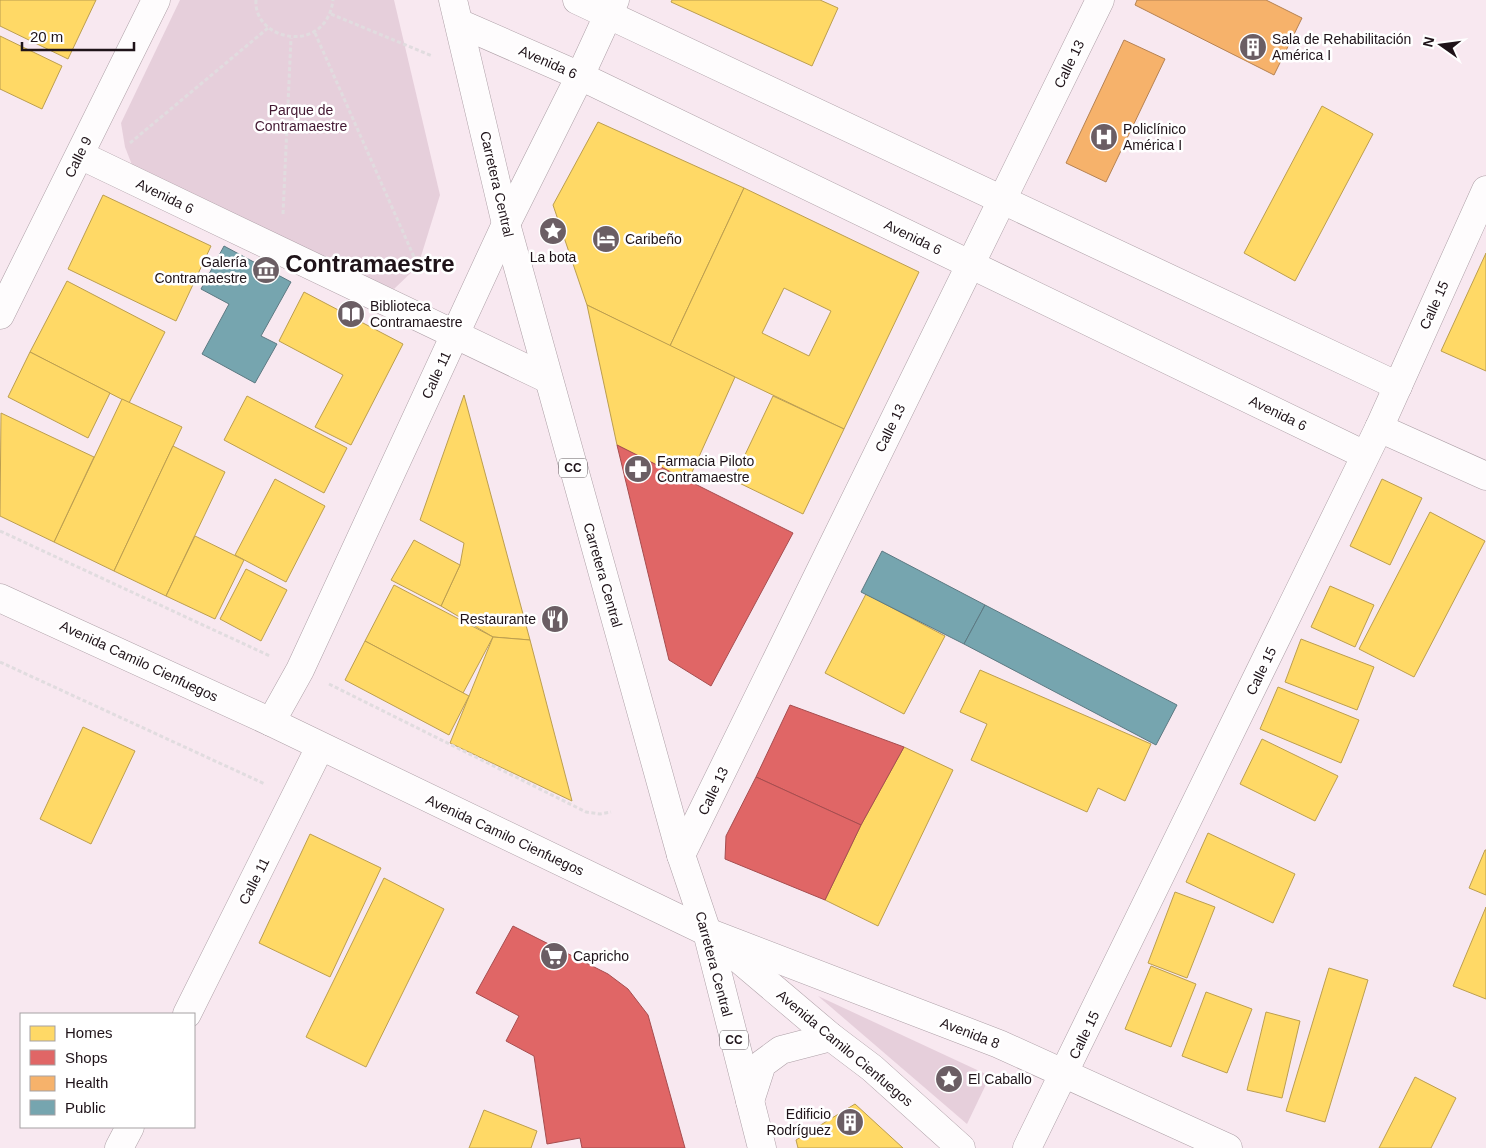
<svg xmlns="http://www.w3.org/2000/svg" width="1486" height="1148" viewBox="0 0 1486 1148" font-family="Helvetica,sans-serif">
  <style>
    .green { fill: #e6cfdb }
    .homes { fill: #ffd966; stroke: #bc9e4f; fill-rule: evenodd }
    .shops { fill: #e06666; stroke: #a64d4f }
    .health { fill: #f6b26b; stroke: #b68252 }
    .public { fill: #76a5af; stroke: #5c7982 }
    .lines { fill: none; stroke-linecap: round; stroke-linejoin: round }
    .minor-casing { stroke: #ad9fa6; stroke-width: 29 }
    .major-casing { stroke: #ad9fa6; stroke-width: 29 }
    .highway-casing { stroke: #ad9fa6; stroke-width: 29 }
    .path { stroke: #e1dcdf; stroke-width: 3; stroke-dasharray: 4 2.5; stroke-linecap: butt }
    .minor { stroke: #fefcfd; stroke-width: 28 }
    .major { stroke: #fefcfd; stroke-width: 28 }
    .highway { stroke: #fefcfd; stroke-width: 28 }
    .labels { text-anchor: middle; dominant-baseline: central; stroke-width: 5; stroke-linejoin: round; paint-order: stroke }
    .shield { fill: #fff; stroke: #625a5e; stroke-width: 1 }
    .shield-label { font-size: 12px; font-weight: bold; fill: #1f1319 }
    .poi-label { font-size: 14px; fill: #1f1319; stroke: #fff; text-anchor: start }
    .street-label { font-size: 14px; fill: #1f1319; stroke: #fff }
    .park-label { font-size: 14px; fill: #431832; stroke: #fff }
    .town-label { font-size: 24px; font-weight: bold; fill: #1f1319; stroke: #fff }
  </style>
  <rect width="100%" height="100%" fill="#f8e8f0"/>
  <g class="green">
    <path d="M180 0H394L440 195 418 266 394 289 281 240 132 165 125 147 121 123Z"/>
    <path d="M818 996 990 1076 967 1124Z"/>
  </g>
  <g class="homes">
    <path d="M0 0H96L68 59 0 26Z"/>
    <path d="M672 0H820L838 8 812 66 671 2Z"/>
    <path d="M0 36 62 66 42 109 0 89Z"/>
    <path d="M1322 106 1373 134 1295 281 1244 253Z"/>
    <path d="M598 122 744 188 670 346 587 305 553 205Z"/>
    <path d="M744 188 919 272 844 429 670 346ZM784 288 831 311 809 356 762 333Z"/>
    <path d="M103 195 211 246 176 321 68 269Z"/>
    <path d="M1486 253V371L1441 351Z"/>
    <path d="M67 281 165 332 129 403 30 352Z"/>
    <path d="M304 292 403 344 351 445 315 427 343 375 279 341Z"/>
    <path d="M587 305 735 377 688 481 617 445Z"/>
    <path d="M30 352 110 393 88 438 8 397Z"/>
    <path d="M464 395 530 640 493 637 441 606 460 565 464 543 420 520Z"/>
    <path d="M247 396 347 448 324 493 224 440Z"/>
    <path d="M773 396 844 429 803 514 733 480Z"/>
    <path d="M122 399 182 427 114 571 54 542Z"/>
    <path d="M1 413 94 457 54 542 0 516Z"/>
    <path d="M173 446 225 472 166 596 114 571Z"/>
    <path d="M275 479 325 506 286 582 235 555Z"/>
    <path d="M1382 479 1422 498 1390 565 1350 546Z"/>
    <path d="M1430 512 1485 541 1414 677 1359 649Z"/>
    <path d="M195 536 244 560 215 619 166 596Z"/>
    <path d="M414 540 460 565 441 606 391 580Z"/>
    <path d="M246 569 287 590 261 641 220 619Z"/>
    <path d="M394 585 493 637 463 693 365 641Z"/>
    <path d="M1330 586 1374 605 1355 647 1311 627Z"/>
    <path d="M866 594 945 636 904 714 825 673Z"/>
    <path d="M493 637 530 640 572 801 450 743Z"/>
    <path d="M1301 639 1374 667 1357 710 1285 682Z"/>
    <path d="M365 641 469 696 449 735 345 680Z"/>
    <path d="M980 670 1151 744 1125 801 1098 788 1087 812 971 760 987 724 960 712Z"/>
    <path d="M1278 687 1359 720 1341 763 1260 729Z"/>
    <path d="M83 727 135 751 91 844 40 819Z"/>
    <path d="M1262 739 1338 776 1315 821 1240 784Z"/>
    <path d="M904 747 953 770 878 926 825 900 861 825Z"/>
    <path d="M1208 833 1295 874 1273 923 1186 882Z"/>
    <path d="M310 834 381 868 330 977 259 943Z"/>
    <path d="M1485 850H1486V895L1469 888Z"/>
    <path d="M384 878 444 909 366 1067 306 1037Z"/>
    <path d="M1175 892 1215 907 1187 978 1148 963Z"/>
    <path d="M1486 907V999L1453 986Z"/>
    <path d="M1151 966 1196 984 1171 1047 1125 1029Z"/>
    <path d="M1329 968 1368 980 1325 1122 1286 1111Z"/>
    <path d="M1206 992 1252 1009 1227 1073 1182 1056Z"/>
    <path d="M1266 1012 1300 1021 1282 1098 1247 1090Z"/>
    <path d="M1415 1077 1456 1098 1431 1148H1379Z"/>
    <path d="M855 1104 903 1148H798L796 1140Z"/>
    <path d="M484 1110 537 1131 531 1148H469Z"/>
  </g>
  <g class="shops">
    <path d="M617 445 793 533 711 686 669 660Z"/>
    <path d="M790 705 904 747 861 825 756 777Z"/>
    <path d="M756 777 861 825 825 900 725 859 726 836Z"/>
    <path d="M513 926 608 974 628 989 648 1015 685 1148H582L580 1138 547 1144 534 1056 506 1041 519 1016 476 993Z"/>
  </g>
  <g class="health">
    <path d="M1137 0H1266L1302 18 1274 75 1135 5Z"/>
    <path d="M1124 40 1165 59 1106 182 1066 163Z"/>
  </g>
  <g class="public">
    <path d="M224 246 291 282 261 336 277 344 255 383 202 354 229 304 201 289Z"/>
    <path d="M882 551 985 605 964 644 861 592Z"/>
    <path d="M985 605 1177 705 1156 745 964 644Z"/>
  </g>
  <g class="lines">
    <g class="minor-casing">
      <g id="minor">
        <path d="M577 0 1398 386"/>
        <path d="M459 23 580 76 1365 455"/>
        <path d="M80 155 548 379"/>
        <path d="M0 315 156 0"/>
        <path d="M1379 428 1486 476"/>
        <path d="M271 722 300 670 506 224 580 76 615 0"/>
        <path d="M681 855 1100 0"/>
        <path d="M710 933 999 1044 1228 1148"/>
        <path d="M187 1014 320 747"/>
        <path d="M119 1148 130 1127"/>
        <path d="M1027 1148 1379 428 1486 190"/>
      </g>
    </g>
    <g class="major-casing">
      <g id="major">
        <path d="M0 598 271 722 707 932 831 1037 872 1068 961 1148"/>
        <path d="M750 1101 762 1064 781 1050 831 1037"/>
      </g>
    </g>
    <g class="highway-casing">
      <path id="highway" d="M453 0 506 224 681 855 707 932 762 1148"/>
    </g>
    <g class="path">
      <path d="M256 0C253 41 326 56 333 0"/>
      <path d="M331 14 432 56"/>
      <path d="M315 33 418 266"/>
      <path d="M130 143 268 28"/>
      <path d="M283 214 291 38"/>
      <path d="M0 531 270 656"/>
      <path d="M0 662 265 784"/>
      <path d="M329 684 586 812 600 814 611 812"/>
    </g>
    <use href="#minor" class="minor"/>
    <use href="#major" class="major"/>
    <use href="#highway" class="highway"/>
  </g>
  <defs>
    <g id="building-disc" transform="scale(1.4375)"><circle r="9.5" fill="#6b5e64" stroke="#fff"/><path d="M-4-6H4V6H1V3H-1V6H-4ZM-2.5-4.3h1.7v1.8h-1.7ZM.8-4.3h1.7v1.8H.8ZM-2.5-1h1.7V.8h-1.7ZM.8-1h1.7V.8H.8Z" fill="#fff"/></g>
    <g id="hospital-disc" transform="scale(1.4375)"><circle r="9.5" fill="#6b5e64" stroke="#fff"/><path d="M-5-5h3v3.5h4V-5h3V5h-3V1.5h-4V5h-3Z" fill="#fff"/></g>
    <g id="sight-disc" transform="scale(1.4375)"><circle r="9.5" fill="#6b5e64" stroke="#fff"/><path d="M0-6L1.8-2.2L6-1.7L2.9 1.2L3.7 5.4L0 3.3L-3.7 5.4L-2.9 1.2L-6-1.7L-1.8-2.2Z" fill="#fff"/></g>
    <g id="hotel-disc" transform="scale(1.4375)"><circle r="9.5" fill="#6b5e64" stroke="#fff"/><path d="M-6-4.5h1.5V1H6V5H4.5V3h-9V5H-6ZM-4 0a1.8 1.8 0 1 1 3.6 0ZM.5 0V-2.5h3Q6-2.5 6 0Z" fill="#fff"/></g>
    <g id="museum-disc" transform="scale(1.4375)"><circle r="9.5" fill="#6b5e64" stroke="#fff"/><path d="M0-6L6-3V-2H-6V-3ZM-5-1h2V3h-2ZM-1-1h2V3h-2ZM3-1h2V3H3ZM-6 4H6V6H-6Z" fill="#fff"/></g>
    <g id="library-disc" transform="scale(1.4375)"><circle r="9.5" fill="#6b5e64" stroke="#fff"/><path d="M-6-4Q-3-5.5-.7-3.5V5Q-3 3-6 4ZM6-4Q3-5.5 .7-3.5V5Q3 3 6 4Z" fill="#fff"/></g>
    <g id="pharmacy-disc" transform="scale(1.4375)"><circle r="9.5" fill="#6b5e64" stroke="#fff"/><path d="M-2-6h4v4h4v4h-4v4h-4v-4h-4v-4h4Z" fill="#fff"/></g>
    <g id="restaurant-disc" transform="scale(1.4375)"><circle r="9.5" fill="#6b5e64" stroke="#fff"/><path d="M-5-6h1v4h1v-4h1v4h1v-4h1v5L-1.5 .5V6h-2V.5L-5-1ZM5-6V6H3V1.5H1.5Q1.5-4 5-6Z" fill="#fff"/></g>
    <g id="supermarket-disc" transform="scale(1.4375)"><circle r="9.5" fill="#6b5e64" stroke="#fff"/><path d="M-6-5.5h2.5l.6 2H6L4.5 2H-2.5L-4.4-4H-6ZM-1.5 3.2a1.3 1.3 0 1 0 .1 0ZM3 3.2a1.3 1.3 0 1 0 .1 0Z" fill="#fff"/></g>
  </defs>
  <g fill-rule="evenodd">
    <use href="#building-disc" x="1253" y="47"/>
    <use href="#hospital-disc" x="1104" y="137"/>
    <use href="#sight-disc" x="553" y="231"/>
    <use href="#hotel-disc" x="606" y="239"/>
    <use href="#museum-disc" x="266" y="270"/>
    <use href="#library-disc" x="351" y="314"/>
    <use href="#pharmacy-disc" x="638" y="469"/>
    <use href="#restaurant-disc" x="555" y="619"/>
    <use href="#supermarket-disc" x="554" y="956"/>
    <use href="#sight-disc" x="949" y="1079"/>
    <use href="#building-disc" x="850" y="1122"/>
  </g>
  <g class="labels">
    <g class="shield">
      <rect x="559" y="458.5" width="28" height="19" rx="4"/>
      <rect x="720" y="1030.5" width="28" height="19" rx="4"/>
    </g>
    <g class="shield-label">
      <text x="573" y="468">CC</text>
      <text x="734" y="1040">CC</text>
    </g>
    <g class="poi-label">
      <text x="1272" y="39">Sala de Rehabilitación<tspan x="1272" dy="16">América I</tspan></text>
      <text x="1123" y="129">Policlínico<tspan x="1123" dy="16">América I</tspan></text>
      <text x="625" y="239">Caribeño</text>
      <text x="553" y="257" text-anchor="middle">La bota</text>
      <text x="247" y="262" text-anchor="end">Galería<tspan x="247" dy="16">Contramaestre</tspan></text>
      <text x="370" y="306">Biblioteca<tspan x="370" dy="16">Contramaestre</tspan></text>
      <text x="657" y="461">Farmacia Piloto<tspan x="657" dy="16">Contramaestre</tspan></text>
      <text x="536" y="619" text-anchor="end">Restaurante</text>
      <text x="573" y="956">Capricho</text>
      <text x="968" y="1079">El Caballo</text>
      <text x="831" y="1114" text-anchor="end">Edificio<tspan x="831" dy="16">Rodríguez</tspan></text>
    </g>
    <g class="street-label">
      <text transform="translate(548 62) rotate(24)">Avenida 6</text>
      <text transform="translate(1069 64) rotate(-64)">Calle 13</text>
      <text transform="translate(78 157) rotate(-64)">Calle 9</text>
      <text transform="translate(497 184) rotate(77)">Carretera Central</text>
      <text transform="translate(165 196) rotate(26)">Avenida 6</text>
      <text transform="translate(913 237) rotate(26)">Avenida 6</text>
      <text transform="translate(1434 305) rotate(-66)">Calle 15</text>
      <text transform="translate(436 375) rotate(-65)">Calle 11</text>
      <text transform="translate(1278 413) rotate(26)">Avenida 6</text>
      <text transform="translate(890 428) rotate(-64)">Calle 13</text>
      <text transform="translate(603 575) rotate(74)">Carretera Central</text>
      <text transform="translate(139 661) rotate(25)">Avenida Camilo Cienfuegos</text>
      <text transform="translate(1261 671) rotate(-64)">Calle 15</text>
      <text transform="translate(713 791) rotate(-64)">Calle 13</text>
      <text transform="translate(505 835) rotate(25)">Avenida Camilo Cienfuegos</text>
      <text transform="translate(254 881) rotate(-63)">Calle 11</text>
      <text transform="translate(714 964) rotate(75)">Carretera Central</text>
      <text transform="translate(970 1033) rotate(21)">Avenida 8</text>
      <text transform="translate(1084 1035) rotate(-64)">Calle 15</text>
      <text transform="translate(845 1048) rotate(40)">Avenida Camilo Cienfuegos</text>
    </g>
    <g class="park-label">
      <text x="301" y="110">Parque de<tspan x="301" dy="16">Contramaestre</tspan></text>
    </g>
    <g class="town-label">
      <text x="370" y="263">Contramaestre</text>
    </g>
  </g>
  <rect x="20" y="1013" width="175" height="115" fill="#ffffff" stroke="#a5a1a3"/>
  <rect x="30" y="1026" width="25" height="15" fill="#ffd966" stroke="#a5a1a3"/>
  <text x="65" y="1038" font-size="15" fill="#1f1319">Homes</text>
  <rect x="30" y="1050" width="25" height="15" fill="#e06666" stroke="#a5a1a3"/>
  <text x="65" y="1063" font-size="15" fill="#1f1319">Shops</text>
  <rect x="30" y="1076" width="25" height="15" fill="#f6b26b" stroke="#a5a1a3"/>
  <text x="65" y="1088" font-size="15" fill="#1f1319">Health</text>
  <rect x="30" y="1100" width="25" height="15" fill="#76a5af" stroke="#a5a1a3"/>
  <text x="65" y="1113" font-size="15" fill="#1f1319">Public</text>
  <g transform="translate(1441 45) rotate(284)" stroke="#ffffff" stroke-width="4" paint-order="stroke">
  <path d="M0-4L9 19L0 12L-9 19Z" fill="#1f1319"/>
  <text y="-8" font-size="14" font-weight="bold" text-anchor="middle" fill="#1f1319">N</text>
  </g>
  <path d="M22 42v8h112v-8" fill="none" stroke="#1f1319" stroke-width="2.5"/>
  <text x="30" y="42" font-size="15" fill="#1f1319" stroke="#ffffff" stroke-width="4" paint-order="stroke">20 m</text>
</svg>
